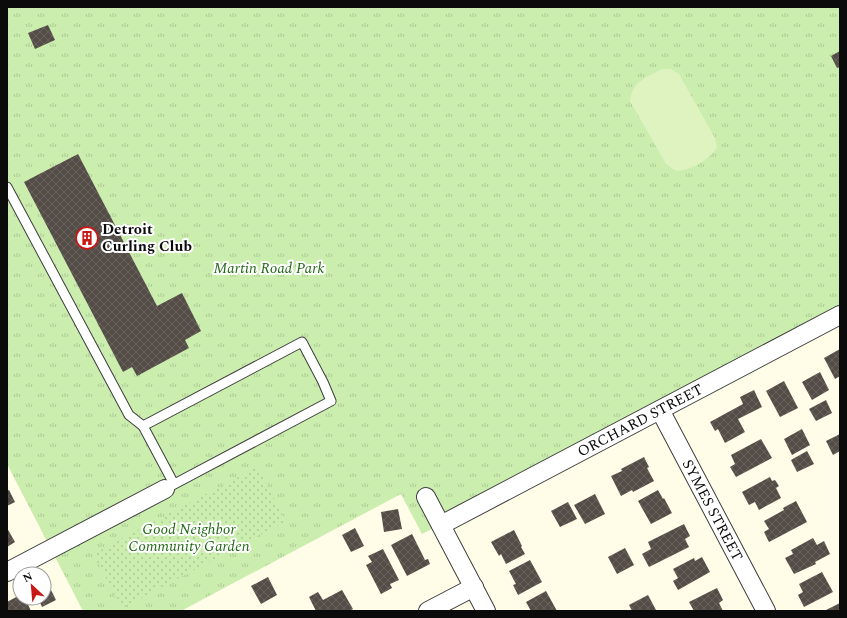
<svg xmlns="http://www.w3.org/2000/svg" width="847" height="618" viewBox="0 0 847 618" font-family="Spectral,serif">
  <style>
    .grass { fill: url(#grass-tufts) }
    .garden { fill: url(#garden-dots) }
    .pitch { fill: #dff3c1 }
    .building { fill: url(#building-cross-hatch) }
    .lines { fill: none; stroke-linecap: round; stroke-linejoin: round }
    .lane-casing { stroke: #3e3e3e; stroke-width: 11 }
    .street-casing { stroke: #3e3e3e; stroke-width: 20 }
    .lane { stroke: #fff; stroke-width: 9 }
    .street { stroke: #fff; stroke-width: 18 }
    .labels { text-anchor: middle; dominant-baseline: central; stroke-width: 4; stroke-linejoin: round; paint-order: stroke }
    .poi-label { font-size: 15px; font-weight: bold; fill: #0b0b0b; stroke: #fff; text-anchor: start }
    .park-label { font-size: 15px; font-style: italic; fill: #226815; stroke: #fff }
    .street-label { font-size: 15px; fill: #0b0b0b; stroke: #fff }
  </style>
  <defs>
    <pattern id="grass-tufts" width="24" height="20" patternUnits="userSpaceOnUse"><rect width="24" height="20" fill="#cbedae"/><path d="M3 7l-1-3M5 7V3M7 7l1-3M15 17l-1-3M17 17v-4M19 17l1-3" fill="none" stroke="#adca94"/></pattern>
    <pattern id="garden-dots" width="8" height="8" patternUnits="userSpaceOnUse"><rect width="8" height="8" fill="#cbedae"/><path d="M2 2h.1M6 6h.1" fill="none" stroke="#adca94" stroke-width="1.8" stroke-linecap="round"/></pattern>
    <pattern id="building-cross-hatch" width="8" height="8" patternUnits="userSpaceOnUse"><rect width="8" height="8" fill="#544c46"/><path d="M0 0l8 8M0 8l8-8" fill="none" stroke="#68615c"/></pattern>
  </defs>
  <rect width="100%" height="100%" fill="#fffce8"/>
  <path class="grass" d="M7 7H840V315L422 534 401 494 181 611H83L7 464Z"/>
  <path class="garden" d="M257 467 286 521 122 608 93 554Z"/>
  <path class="pitch" d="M662 69H671L679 74 715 138 717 148C707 161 692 170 676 171L666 164 630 101C632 81 646 78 662 69Z"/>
  <g class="building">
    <path d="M48 25 55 40 35 49 28 33Z"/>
    <path d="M840 51V67L837 68 831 56Z"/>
    <path d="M78 154 157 306 182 293 201 331 185 340 189 348 137 376 132 367 123 372 24 182Z"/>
    <path d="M840 349V376L835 379 824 358Z"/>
    <path d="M820 372 829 390 812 400 802 382Z"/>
    <path d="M784 381 798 408 780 417 766 391Z"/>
    <path d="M754 390 762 407 738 419 745 432 725 443 718 429 715 431 710 422 743 404 740 397Z"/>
    <path d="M826 400 832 413 816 421 809 409Z"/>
    <path d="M802 429 810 445 792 455 784 439Z"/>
    <path d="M840 434V451L833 455 826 441Z"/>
    <path d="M761 439 772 458 736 477 730 467 735 464 731 455Z"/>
    <path d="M807 451 814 464 797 472 791 460Z"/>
    <path d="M644 457 649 467 647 468 654 481 633 492 632 490 621 496 611 476 622 471 621 469Z"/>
    <path d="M770 477 772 481 775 480 779 486 776 488 781 498 759 510 755 502 749 505 742 492Z"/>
    <path d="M9 490 15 502 7 506V491Z"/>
    <path d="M658 490 663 499 664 498 672 513 651 524 638 501Z"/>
    <path d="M595 494 605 514 585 524 574 505Z"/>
    <path d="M796 501 807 522 769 542 764 532 769 529 764 521 784 510 783 508Z"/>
    <path d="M568 502 577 519 560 527 551 511Z"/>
    <path d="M398 509 402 529 384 532 381 512Z"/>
    <path d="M684 524 690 536 685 539 689 547 649 567 642 554 651 549 648 542Z"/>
    <path d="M7 528 15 542 7 547Z"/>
    <path d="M355 528 364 546 351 552 342 535Z"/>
    <path d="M514 530 522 546 521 547 525 554 506 564 501 554 499 556 491 542Z"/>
    <path d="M412 534 425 560 428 559 430 564 407 576 391 545Z"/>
    <path d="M813 538 817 545 824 541 830 554 815 562 816 564 794 574 785 558 793 554 791 550Z"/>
    <path d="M625 548 634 565 617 574 608 557Z"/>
    <path d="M383 549 399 580 390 584 392 588 381 594 366 565 372 562 368 556Z"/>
    <path d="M702 557 710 572 678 590 673 581 678 578 673 569 694 558 695 561Z"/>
    <path d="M530 560 542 582 518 595 513 585 516 584 509 571Z"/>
    <path d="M822 572 833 592 804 607 798 595 803 592 799 584Z"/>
    <path d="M268 577 277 595 261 604 251 586Z"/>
    <path d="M47 582 56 600 42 607 38 598H44V583Z"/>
    <path d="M717 588 723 600 719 603 723 611H694L689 602Z"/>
    <path d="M342 590 353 609 349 611H316L309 597 318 592 323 600Z"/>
    <path d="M546 591 557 611H531L526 602Z"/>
    <path d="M20 595V598H25L31 611H7V602Z"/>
    <path d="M648 595 656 610 654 611H632L629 605Z"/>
    <path d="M840 603V611H824Z"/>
  </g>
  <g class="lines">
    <g class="lane-casing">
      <g id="lane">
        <path d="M7 187 129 415 143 426"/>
        <path d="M165 489 331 401 323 382 302 342 143 426 174 484"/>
      </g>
    </g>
    <g class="street-casing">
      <g id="street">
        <path id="s1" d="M660 410 766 611"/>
        <path d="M426 497 486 611"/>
        <path id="s2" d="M441 525 840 315"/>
        <path d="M7 572 165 489"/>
        <path d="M428 611 474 587"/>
      </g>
    </g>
    <use href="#lane" class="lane"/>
    <use href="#street" class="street"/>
  </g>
  <defs>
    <g id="building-ring" transform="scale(1.15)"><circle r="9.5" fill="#fff" stroke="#c81715" stroke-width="1.5"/><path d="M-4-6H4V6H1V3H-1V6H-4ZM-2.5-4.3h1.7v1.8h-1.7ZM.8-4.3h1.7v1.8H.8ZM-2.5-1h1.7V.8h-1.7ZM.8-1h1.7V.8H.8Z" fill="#c81715"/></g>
  </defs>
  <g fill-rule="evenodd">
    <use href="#building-ring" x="87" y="238"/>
  </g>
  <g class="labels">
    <g class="poi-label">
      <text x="102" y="229">Detroit<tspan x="102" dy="17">Curling Club</tspan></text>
    </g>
    <g class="park-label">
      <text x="269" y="268">Martin Road Park</text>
      <text x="189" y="529">Good Neighbor<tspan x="189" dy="17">Community Garden</tspan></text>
    </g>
    <g class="street-label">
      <text stroke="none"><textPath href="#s2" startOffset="225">ORCHARD STREET</textPath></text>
      <text stroke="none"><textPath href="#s1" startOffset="113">SYMES STREET</textPath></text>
    </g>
  </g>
  <rect width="847" height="618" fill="none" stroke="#0b0b0b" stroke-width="16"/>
  <g transform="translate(32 586) rotate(334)"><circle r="19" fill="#ffffff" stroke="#9d9d9d"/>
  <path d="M0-3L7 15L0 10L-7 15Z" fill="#c81715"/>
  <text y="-6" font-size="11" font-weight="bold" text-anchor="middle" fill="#0b0b0b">N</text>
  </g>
</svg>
